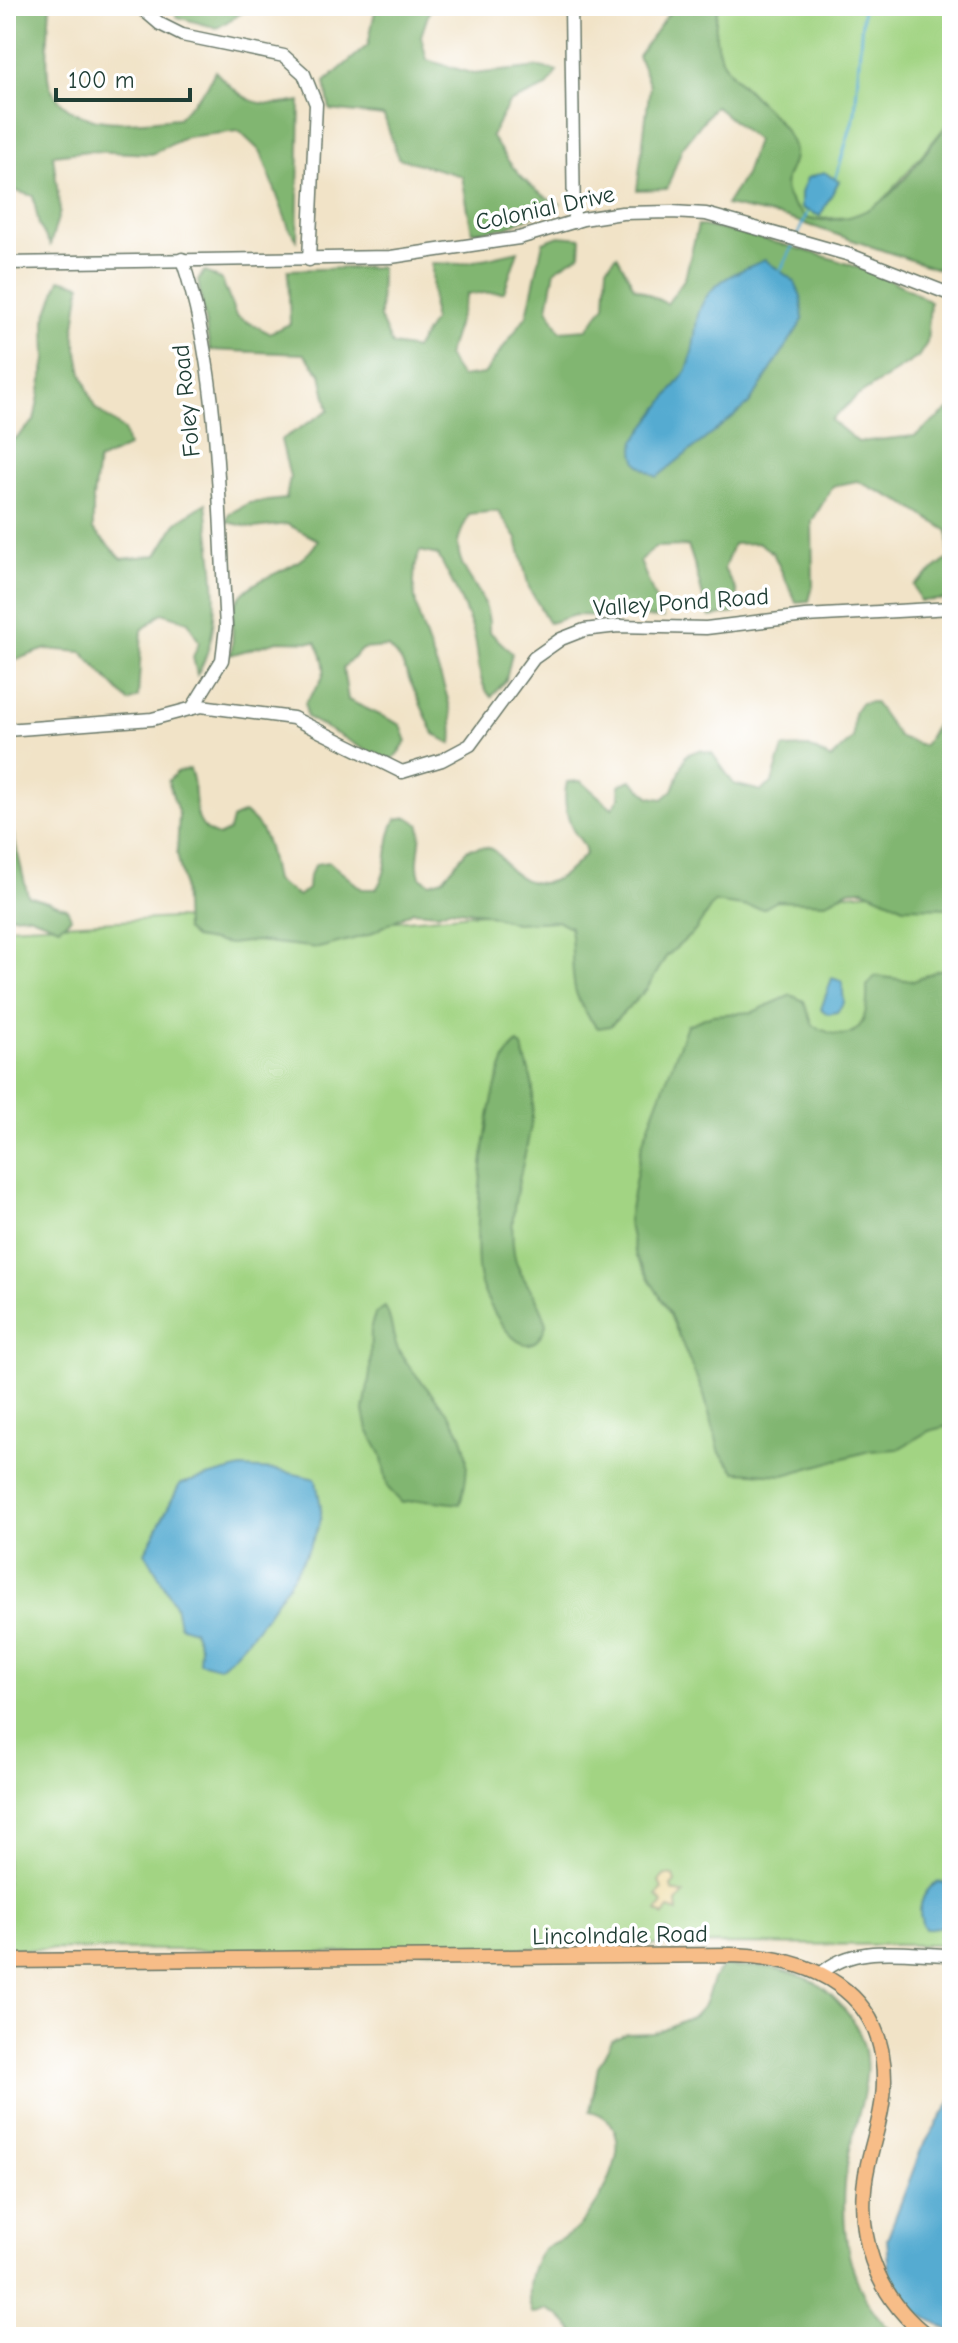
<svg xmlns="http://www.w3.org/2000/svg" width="958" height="2343" viewBox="0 0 958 2343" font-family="'Comic Neue',sans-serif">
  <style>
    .green { fill: #a2d483; stroke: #60885c; stroke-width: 2 }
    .forest { fill: #81b671; stroke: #507a52; stroke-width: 2 }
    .sand { fill: #eeda9e; stroke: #868c69; stroke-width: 2 }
    .water { fill: #55abd1; stroke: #3a7482; stroke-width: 2 }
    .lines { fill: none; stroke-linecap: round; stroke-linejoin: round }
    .stream { stroke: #55abd1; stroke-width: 3 }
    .minor-casing { stroke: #687767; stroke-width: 15 }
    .major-casing { stroke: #687767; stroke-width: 17 }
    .minor { stroke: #fff; stroke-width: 12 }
    .major { stroke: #f7bd88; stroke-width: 14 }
    .labels { text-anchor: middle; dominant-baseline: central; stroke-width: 7; stroke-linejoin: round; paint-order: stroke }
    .street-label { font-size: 24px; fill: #1f3d34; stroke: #fff }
  </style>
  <rect width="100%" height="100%" fill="#fff"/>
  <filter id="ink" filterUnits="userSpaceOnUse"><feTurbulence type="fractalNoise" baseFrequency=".0125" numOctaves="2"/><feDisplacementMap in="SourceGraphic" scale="16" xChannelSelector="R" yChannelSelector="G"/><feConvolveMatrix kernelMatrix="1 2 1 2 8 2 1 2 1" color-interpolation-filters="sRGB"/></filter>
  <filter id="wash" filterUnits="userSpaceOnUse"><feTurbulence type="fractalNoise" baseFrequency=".006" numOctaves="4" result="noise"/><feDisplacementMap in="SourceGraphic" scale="32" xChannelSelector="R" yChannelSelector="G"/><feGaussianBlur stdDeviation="1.8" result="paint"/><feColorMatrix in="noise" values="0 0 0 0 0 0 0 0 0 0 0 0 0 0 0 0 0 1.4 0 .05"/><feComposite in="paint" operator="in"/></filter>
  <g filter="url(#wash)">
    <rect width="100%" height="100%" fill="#f1e3c7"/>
    <g class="green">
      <path d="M718 6H952V119L878 207 854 217 808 219C779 195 782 190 793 156 784 140 775 122 764 108 734 71 706 64 718 6Z"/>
      <path d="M904 890H952V1945L704 1944 269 1954 214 1950 6 1949V927L175 918 331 927 483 913 595 918 696 904Z"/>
    </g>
    <g class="forest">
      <path d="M6 6H50C49 24 44 71 50 86 72 134 135 121 178 118L207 87 215 71C243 101 258 110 300 101L297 240 289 228 261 152 239 131 186 137 152 154 89 151 53 155 60 211 50 245 39 225 33 196 6 188V107L16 80 6 52Z"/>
      <path d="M174 6H253L217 28 177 17Z"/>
      <path d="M376 6H431L421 36 427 60 474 74 540 67 557 71 547 87 509 103 491 136C510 165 527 190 560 204L505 228 472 232 462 176 398 158 384 116 330 110 325 82 368 45Z"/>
      <path d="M674 6H718C702 80 763 88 790 139 808 172 758 178 808 219 885 229 909 169 952 119V274L788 218 726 205 745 175 756 140 715 106 682 148 667 189 637 190 650 85 638 56Z"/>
      <path d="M698 225C761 237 879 266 930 302L927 343 918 357 856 397 831 420 858 442 915 436 952 407V599L920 601 914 585 949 558 948 531 902 502 857 481 833 486 812 521 813 586 809 601 796 602 773 553 759 543 733 544 724 569 737 592 735 613 710 617C700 594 698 570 688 546L655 547 640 561 663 618 575 615 549 623 529 588 517 539 498 511 469 514C466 523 458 535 458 544 458 577 491 591 489 631L512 653 506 680 491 697C474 678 481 654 473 631 464 604 451 580 438 555L420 551C394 616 460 678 452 744L434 734 401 661 388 647 362 649 343 668 348 700 401 725 407 742 393 759 376 756 307 717 305 703C325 677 331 672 316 642L278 641 230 655C236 639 229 618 235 605 250 572 299 576 318 540L287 524 254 528 227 522 229 514 249 503 286 499 290 477 281 440 329 410 321 374 304 354 210 350 198 281 204 271 222 280 236 316 269 333 290 324 288 270 381 267 380 318 392 345 415 349 433 321 432 263 461 264 518 251 504 292 467 294 447 356 461 377 484 374 527 315 543 242 559 236 581 238 580 254 555 270 548 308 560 331 587 329 605 305 607 267 617 255 634 287 667 304 685 278Z"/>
      <path d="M60 279 81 285 74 333 82 374 95 408 124 430 128 447 98 461 93 498V530L122 559 157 555 177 522 206 503C211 560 227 623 197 675L193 657 199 642 188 621 162 613 142 630 138 697 129 702 82 652 46 649 6 663V437L15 439 34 421 46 360 45 320Z"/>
      <path d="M874 702 899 737 924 746 941 715 952 714V908L904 907 863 889 849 890 825 903 777 901 763 909 714 902 695 931 666 957 647 989 610 1026 598 1028C564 992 576 971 570 927L558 921 515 923 483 913 449 909 438 913 413 911 368 935 319 948 255 941 230 944 194 938 185 930 183 881 177 853 179 815 168 781 177 772 190 769C201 796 186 825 218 836L229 831 232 819 244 813C268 826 270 857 275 881L298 896 308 889 309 876 316 864 329 862 362 889H376C392 868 383 842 396 819L408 817 420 825C423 843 414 859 420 877L430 883 443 879 468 849C476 848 486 845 493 850 500 854 504 864 510 870 541 897 565 878 586 853 584 841 578 839 573 830 566 816 563 797 567 782L581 781 612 808 620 797 619 785 631 780 650 797 663 799 673 790 686 755 699 750 712 753 734 784 761 791 772 783 783 748 809 747 831 759 853 738 854 713 861 703Z"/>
      <path d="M6 759 10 821 28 896 67 908 71 918 59 927 28 915 6 916Z"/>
      <path d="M952 969V1107H944L952 1130V1425L929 1431 898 1449 869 1451 784 1475 736 1472 720 1453 704 1395 668 1310 636 1257 628 1220 642 1144 687 1025 712 1015 753 1012 791 995 804 1001 813 1025C855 1049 869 1026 867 986L875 976 914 981 938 970Z"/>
      <path d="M518 1043 522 1047C525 1061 532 1075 533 1089 536 1144 505 1197 514 1253 518 1280 543 1298 546 1325 526 1380 485 1302 480 1280 471 1244 485 1061 518 1043Z"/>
      <path d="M385 1307C393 1320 391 1336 398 1349 432 1408 486 1422 460 1504L426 1500 402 1503 388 1488 381 1454 368 1430 364 1411 370 1373 371 1326 375 1314Z"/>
      <path d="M723 1966C738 1969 750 1966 765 1967 777 1968 795 1973 806 1978 821 1984 834 1997 844 2009 886 2058 858 2103 848 2159 838 2222 845 2295 899 2337H579L560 2316 547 2309 533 2314C525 2298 529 2271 539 2255 547 2242 563 2241 574 2231 602 2206 647 2125 590 2111L598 2067 612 2041 625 2034 654 2033 694 2016 704 2005 714 1977Z"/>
    </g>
    <path class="sand" d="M665 1875 673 1876 675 1882 671 1886 672 1890 684 1894 677 1903 678 1912 669 1909 664 1916 657 1911 663 1904 657 1896 662 1889 659 1881Z"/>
    <g class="water">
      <path d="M824 172 839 181 820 216 801 208V193L807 178Z"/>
      <path d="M765 260 794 281 801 296 803 320 749 404 657 477C640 467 631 462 635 441L687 370C693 356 694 342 696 326 700 286 731 274 765 260Z"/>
      <path d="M832 978 842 981 844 1003 837 1012 828 1014 821 1009Z"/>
      <path d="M241 1468 277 1470 316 1479C317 1491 324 1510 320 1522 307 1561 252 1643 219 1667L199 1662 200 1646 193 1630 179 1625 175 1605 145 1552 180 1484Z"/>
      <path d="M938 1882 952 1885V1925L925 1929C915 1913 921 1891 938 1882Z"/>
      <path d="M952 2099V2332L917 2312 890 2273 887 2239 921 2150Z"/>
    </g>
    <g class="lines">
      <g class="stream">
        <path d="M836 177 855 113 863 6"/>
        <path d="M798 235 807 213"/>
        <path d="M780 271 795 242"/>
      </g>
    </g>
  </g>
  <g filter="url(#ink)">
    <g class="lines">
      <g class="minor-casing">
        <g id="minor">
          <path d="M139 6 160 24 182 35 284 56 304 74 316 104 309 260"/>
          <path d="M571 6 574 222"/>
          <path d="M182 259C221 376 218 505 226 627L222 660 193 707"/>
          <path d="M6 263 391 257 519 238 583 219 622 213 672 212 706 214 850 255 952 295"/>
          <path d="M6 730 152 719 201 706 293 718 402 772 442 760 470 745 534 658 561 639 584 630 618 626 706 628 805 616 952 608"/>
          <path d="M822 1973C855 1942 910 1955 952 1955"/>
        </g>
      </g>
      <g class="major-casing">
        <path id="major" d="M6 1961 731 1955C810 1957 885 1989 884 2081 884 2110 874 2137 868 2164 853 2230 874 2296 929 2337"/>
      </g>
      <use href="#minor" class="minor"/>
      <use href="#major" class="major"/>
    </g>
  </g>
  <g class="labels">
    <g class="street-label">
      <text transform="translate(545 208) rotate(-12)">Colonial Drive</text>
      <text transform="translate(186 401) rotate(-96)">Foley Road</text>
      <text transform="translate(681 602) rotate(-4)">Valley Pond Road</text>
      <text transform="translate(620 1935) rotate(-1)">Lincolndale Road</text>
    </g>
  </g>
  <rect width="958" height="2343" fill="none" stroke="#fff" stroke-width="32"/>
  <path d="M56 88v12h134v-12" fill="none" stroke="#1f3d34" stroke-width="4"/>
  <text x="68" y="88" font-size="24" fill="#1f3d34" stroke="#ffffff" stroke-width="6" paint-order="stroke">100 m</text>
</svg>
